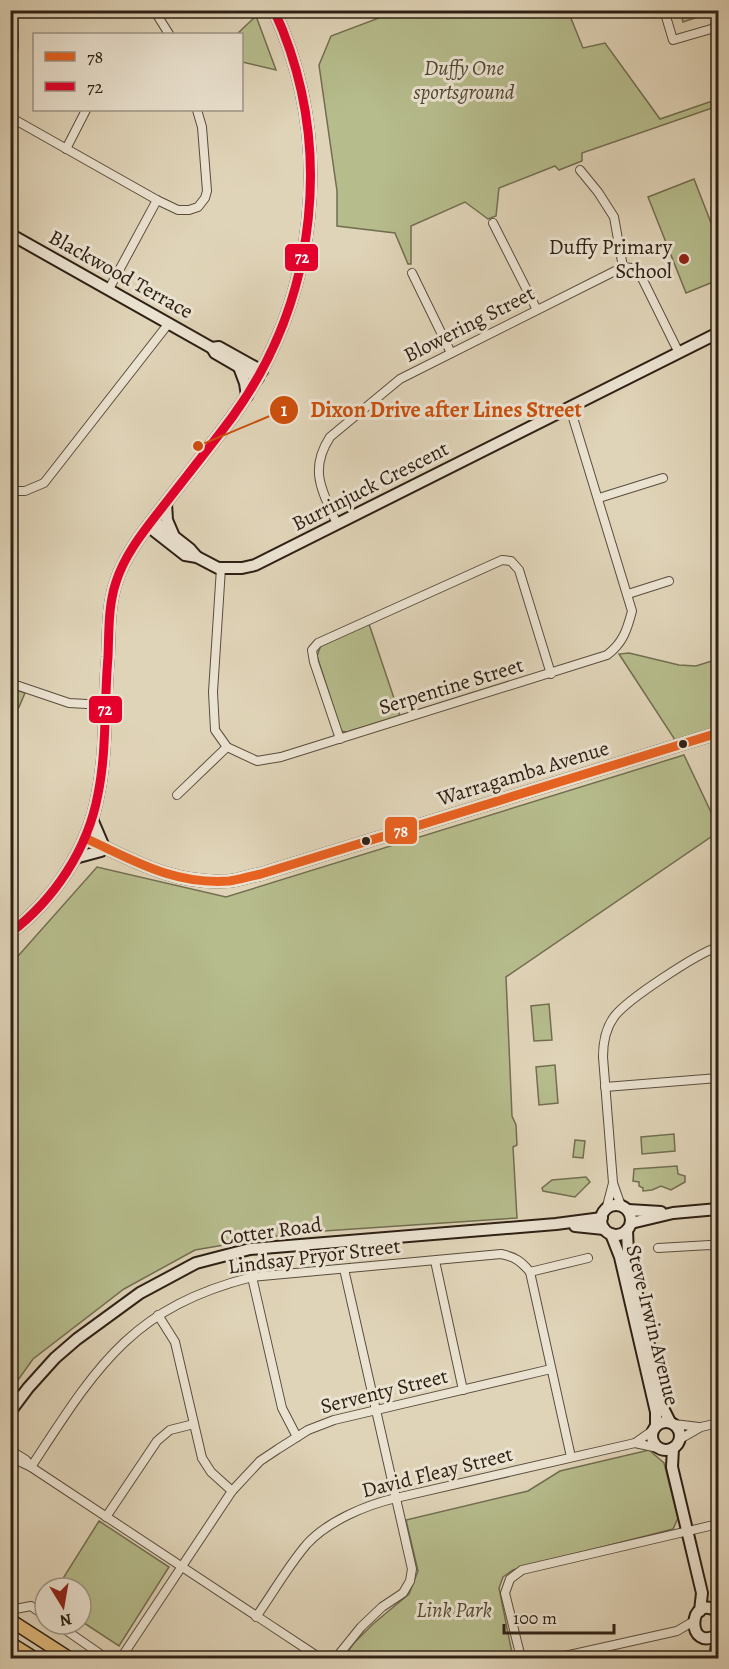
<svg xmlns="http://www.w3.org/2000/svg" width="729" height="1669" viewBox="0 0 729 1669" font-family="Alegreya,serif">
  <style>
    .green { fill: #b6bc8c; stroke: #726e50; stroke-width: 1.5 }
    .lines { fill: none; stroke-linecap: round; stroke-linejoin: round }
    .street-casing { stroke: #5a4d3e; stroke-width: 10 }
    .secondary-casing { stroke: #2e2015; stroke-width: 14 }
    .primary-casing { stroke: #2e2015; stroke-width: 15 }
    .street { stroke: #ebe3d1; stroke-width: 8 }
    .secondary { stroke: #ebe3d1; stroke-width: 10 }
    .primary { stroke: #e0ba7c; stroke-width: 12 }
    .bus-1-casing { stroke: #ebe3d1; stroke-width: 14 }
    .bus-2-casing { stroke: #ebe3d1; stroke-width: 14 }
    .bus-1 { stroke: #e86221; stroke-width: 9 }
    .bus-2 { stroke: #e4002b; stroke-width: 9 }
    .poi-dot { fill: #8f2418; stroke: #ebe3d1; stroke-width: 2 }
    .bus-dot { fill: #2e2015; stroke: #ebe3d1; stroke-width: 2 }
    .labels { text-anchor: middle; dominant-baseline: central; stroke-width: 6; stroke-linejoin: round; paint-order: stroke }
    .park-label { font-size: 21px; font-style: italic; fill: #504733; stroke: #ebe3d1 }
    .poi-label { font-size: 21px; fill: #2e2015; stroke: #ebe3d1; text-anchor: end }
    .street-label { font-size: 21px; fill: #2e2015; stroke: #ebe3d1 }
    .leader { fill: none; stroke: #cc500d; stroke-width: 2 }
    .callout-dot { fill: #cc500d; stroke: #ebe3d1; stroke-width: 2 }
    .mark-label { font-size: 18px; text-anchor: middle; font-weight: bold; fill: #fff }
    .callout-label { font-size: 22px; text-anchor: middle; font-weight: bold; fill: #cc500d; stroke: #ebe3d1; stroke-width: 6; stroke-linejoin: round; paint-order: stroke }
    .line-badge { stroke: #ebe3d1; stroke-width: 2 }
    .badge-label { font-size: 16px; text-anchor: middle; font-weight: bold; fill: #fff }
  </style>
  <rect width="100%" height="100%" fill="#e0d4b8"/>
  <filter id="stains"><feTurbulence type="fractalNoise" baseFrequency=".00333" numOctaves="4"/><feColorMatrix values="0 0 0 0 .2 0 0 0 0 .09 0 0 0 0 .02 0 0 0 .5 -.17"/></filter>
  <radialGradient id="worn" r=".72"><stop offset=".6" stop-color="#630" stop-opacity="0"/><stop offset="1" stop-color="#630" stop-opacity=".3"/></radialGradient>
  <g class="green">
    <path d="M400 10 568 11 583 48 605 43 660 119 718 99V106L582 153V161L559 170 555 166 499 188 496 216 488 219 465 202 411 226V264H408L395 233 337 226V191L319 65 331 36Z"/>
    <path d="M718 10 683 22 680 11V10Z"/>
    <path d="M256 16 276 70 242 62V34H237Z"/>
    <path d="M694 179 718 241V280L686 293 648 197Z"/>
    <path d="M369 624 400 716 347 732 341 731 317 656 321 645Z"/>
    <path d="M629 653 679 665 696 666 718 659V732L677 743 619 654Z"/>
    <path d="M11 688 25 693 19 707 11 716Z"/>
    <path d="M684 755 718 827V832L506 977 512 1116 516 1125 517 1145 513 1147 517 1218 294 1233 195 1250 124 1289 33 1359 11 1390V964L97 867 226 897Z"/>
    <path d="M549 1004 552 1040 534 1041 531 1006Z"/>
    <path d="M555 1065 558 1103 539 1105 536 1067Z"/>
    <path d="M674 1134 675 1151 642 1154 641 1137Z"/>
    <path d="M575 1140 585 1141 583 1158 573 1157Z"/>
    <path d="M677 1166 678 1174 685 1176V1182L671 1190 661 1186 652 1190 643 1191V1188L639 1186V1182L633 1181 634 1169Z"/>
    <path d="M586 1177 590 1182 575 1197 543 1191 542 1188 552 1180Z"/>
    <path d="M649 1450 664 1463 678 1518 673 1529 513 1570 503 1577 499 1588 513 1658H343L354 1643 373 1624 409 1594 418 1571 406 1520 528 1491 560 1471Z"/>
    <path d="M99 1521 169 1567 119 1646 81 1621V1588H57Z"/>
  </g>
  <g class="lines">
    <g class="street-casing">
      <g id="street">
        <path d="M154 10 169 34"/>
        <path d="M664 10 673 40 718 27"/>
        <path d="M10 61 14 47 13 10"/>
        <path d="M10 117 157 200 178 210H189L198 207 205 198 207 191 202 127 197 110"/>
        <path d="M66 149 86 110"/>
        <path d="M580 170 598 192 614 217 623 267"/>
        <path d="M493 223 537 310"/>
        <path d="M412 273 451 353"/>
        <path d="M109 289 157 200"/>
        <path d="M10 491H25L44 483 169 323"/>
        <path d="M599 498 663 478"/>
        <path d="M337 524C323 492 308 471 330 437L400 379 623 267 632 268 639 272 679 353"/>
        <path d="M221 568 213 692 215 730 227 747 257 761 281 757 607 655C623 643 627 630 632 611L570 408"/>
        <path d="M628 594 669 581"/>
        <path d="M10 683 69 703 104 705"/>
        <path d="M340 739 314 662 312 650 318 643 502 560 511 561 519 570 551 674"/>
        <path d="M177 795 227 747"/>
        <path d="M605 1087 718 1078"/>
        <path d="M621 1206 613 1183 603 1057C603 1043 605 1029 614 1017 626 1000 698 953 718 947"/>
        <path d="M606 1210 613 1183"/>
        <path d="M658 1248 710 1245 718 1247"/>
        <path d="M435 1261 463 1390"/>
        <path d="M530 1272 588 1258"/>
        <path d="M252 1277 282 1408 297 1437"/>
        <path d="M158 1315 175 1342 202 1458 211 1472 232 1491"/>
        <path d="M674 1424 699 1427"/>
        <path d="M680 1439 701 1427 718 1423"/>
        <path d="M635 1443 658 1448"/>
        <path d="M10 1450 26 1460 31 1466"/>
        <path d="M10 1457 31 1467 320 1658"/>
        <path d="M31 1467C96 1368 130 1308 252 1277L501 1254C515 1257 521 1261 530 1272L571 1457"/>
        <path d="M106 1517 157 1441 170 1430 194 1424"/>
        <path d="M10 1610 31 1606 45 1616"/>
        <path d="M256 1617C273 1593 288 1566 307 1544 328 1521 366 1505 396 1498L635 1443 652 1431"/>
        <path d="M57 1624 106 1658"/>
        <path d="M121 1658 232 1491 260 1461 278 1449 308 1430 334 1420 551 1369"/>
        <path d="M336 1658 361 1627 382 1607 403 1593 410 1581 412 1569 344 1269"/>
        <path d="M521 1658 505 1593 510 1579 522 1570 718 1524"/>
        <path d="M556 1658 677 1631 694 1621"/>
      </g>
    </g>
    <g class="secondary-casing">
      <g id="secondary">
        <path d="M10 234 212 348 215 353 258 378"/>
        <path d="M212 348 219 347 262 371"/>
        <path d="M239 367 245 383 247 396"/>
        <path d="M166 503 167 520 173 534"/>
        <path d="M153 520 190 549 197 557"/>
        <path d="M148 526 185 555 197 557 218 568H242L255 565 718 333"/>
        <path d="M92 819 104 847"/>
        <path d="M85 838C133 860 173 885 229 881 239 880 250 876 261 874L718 733"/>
        <path d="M75 858 101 851"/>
        <path d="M10 933C54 900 88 849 98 794 107 750 104 702 108 657 109 632 108 606 116 582 125 554 144 531 161 509 185 478 210 447 233 416 318 298 335 143 274 10"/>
        <circle cx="616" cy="1220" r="15"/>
        <path d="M628 1210 661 1212"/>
        <path d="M631 1223 673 1213 718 1209"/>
        <path d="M575 1226 604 1229"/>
        <path d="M627 1230 628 1255 664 1410 670 1422"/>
        <path d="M611 1234 620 1257 656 1412V1425"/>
        <path d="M10 1412 28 1388 55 1358 77 1339 140 1293 196 1263 250 1249 556 1224 602 1218"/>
        <circle cx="666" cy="1436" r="14"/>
        <path d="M673 1448 672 1467 702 1593 700 1611"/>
        <path d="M718 1612C687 1591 686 1655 718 1634"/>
        <path d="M717 1658 716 1652 718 1635"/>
      </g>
    </g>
    <g class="primary-casing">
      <g id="primary">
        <path d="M10 1620 69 1658"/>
        <path d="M10 1643 34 1658"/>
      </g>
    </g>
    <use href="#street" class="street"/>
    <use href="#secondary" class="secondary"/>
    <use href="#primary" class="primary"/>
    <g class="bus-1-casing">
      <path id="bus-1" d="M85 838C133 860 173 885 229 881 239 880 250 876 261 874L718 733"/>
    </g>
    <g class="bus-2-casing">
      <path id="bus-2" d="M10 933C54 900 88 849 98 794 107 750 104 702 108 657 109 632 108 606 116 582 125 554 144 531 161 509 185 478 210 447 233 416 318 298 335 143 274 10"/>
    </g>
    <use href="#bus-1" class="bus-1"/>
    <use href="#bus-2" class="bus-2"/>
  </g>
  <circle class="poi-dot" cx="684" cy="259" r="6"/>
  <g class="bus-dot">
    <circle cx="683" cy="744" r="5"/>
    <circle cx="366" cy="841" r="5"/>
  </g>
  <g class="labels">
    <g class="park-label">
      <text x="464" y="68">Duffy One<tspan x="464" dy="24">sportsground</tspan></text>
      <text x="454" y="1610">Link Park</text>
    </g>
    <g class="poi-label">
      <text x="672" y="247">Duffy Primary<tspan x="672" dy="24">School</tspan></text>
    </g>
    <g class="street-label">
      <text transform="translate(121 274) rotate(29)">Blackwood Terrace</text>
      <text transform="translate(469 324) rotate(-27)">Blowering Street</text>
      <text transform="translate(370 486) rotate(-27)">Burrinjuck Crescent</text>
      <text transform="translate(451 686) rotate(-17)">Serpentine Street</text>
      <text transform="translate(523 773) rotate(-17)">Warragamba Avenue</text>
      <text transform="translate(271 1231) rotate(-8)">Cotter Road</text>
      <text transform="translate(314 1256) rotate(-7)">Lindsay Pryor Street</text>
      <text transform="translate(653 1325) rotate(76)">Steve Irwin Avenue</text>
      <text transform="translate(384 1391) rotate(-14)">Serventy Street</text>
      <text transform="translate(437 1472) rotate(-14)">David Fleay Street</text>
    </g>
  </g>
  <path class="leader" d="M198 446L284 410"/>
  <g class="callout-dot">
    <circle cx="198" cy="446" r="6"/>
    <circle cx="284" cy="410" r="15"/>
  </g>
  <g class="mark-label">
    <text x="284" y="416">1</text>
  </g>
  <g class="callout-label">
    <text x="446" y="417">Dixon Drive after Lines Street</text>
  </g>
  <g class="line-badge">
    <rect x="284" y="243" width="35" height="29" rx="6" fill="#e4002b"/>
    <rect x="88" y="695" width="35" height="29" rx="6" fill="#e4002b"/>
    <rect x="384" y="816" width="34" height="29" rx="6" fill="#e86221"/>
  </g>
  <g class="badge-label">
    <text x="302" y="263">72</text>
    <text x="105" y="715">72</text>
    <text x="401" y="837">78</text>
  </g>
  <rect width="729" height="1669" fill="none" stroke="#e0d4b8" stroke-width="36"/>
  <rect x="12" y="12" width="705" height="1645" fill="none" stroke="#2e2015" stroke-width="3"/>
  <rect x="18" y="18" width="693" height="1633" fill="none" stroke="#2e2015" stroke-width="1.5"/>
  <rect x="33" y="33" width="210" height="78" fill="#ebe3d1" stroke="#9f9586" stroke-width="1.5"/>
  <rect x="45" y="52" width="30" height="9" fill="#e86221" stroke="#9f9586" stroke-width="1.5"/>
  <text x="87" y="63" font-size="18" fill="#2e2015">78</text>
  <rect x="45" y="82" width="30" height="9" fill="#e4002b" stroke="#9f9586" stroke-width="1.5"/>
  <text x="87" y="93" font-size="18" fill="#2e2015">72</text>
  <g transform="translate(63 1606) rotate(169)"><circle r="28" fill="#ebe3d1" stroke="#9f9586" stroke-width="1.5"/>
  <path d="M0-4.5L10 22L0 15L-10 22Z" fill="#8f2418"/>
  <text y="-9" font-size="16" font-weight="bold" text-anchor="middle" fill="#2e2015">N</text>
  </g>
  <path d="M504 1624v9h110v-9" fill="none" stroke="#2e2015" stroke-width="3"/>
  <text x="513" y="1624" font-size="18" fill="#2e2015" stroke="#ebe3d1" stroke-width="4.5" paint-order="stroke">100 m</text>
  <rect width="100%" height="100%" filter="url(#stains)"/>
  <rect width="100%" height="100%" fill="url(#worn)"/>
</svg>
